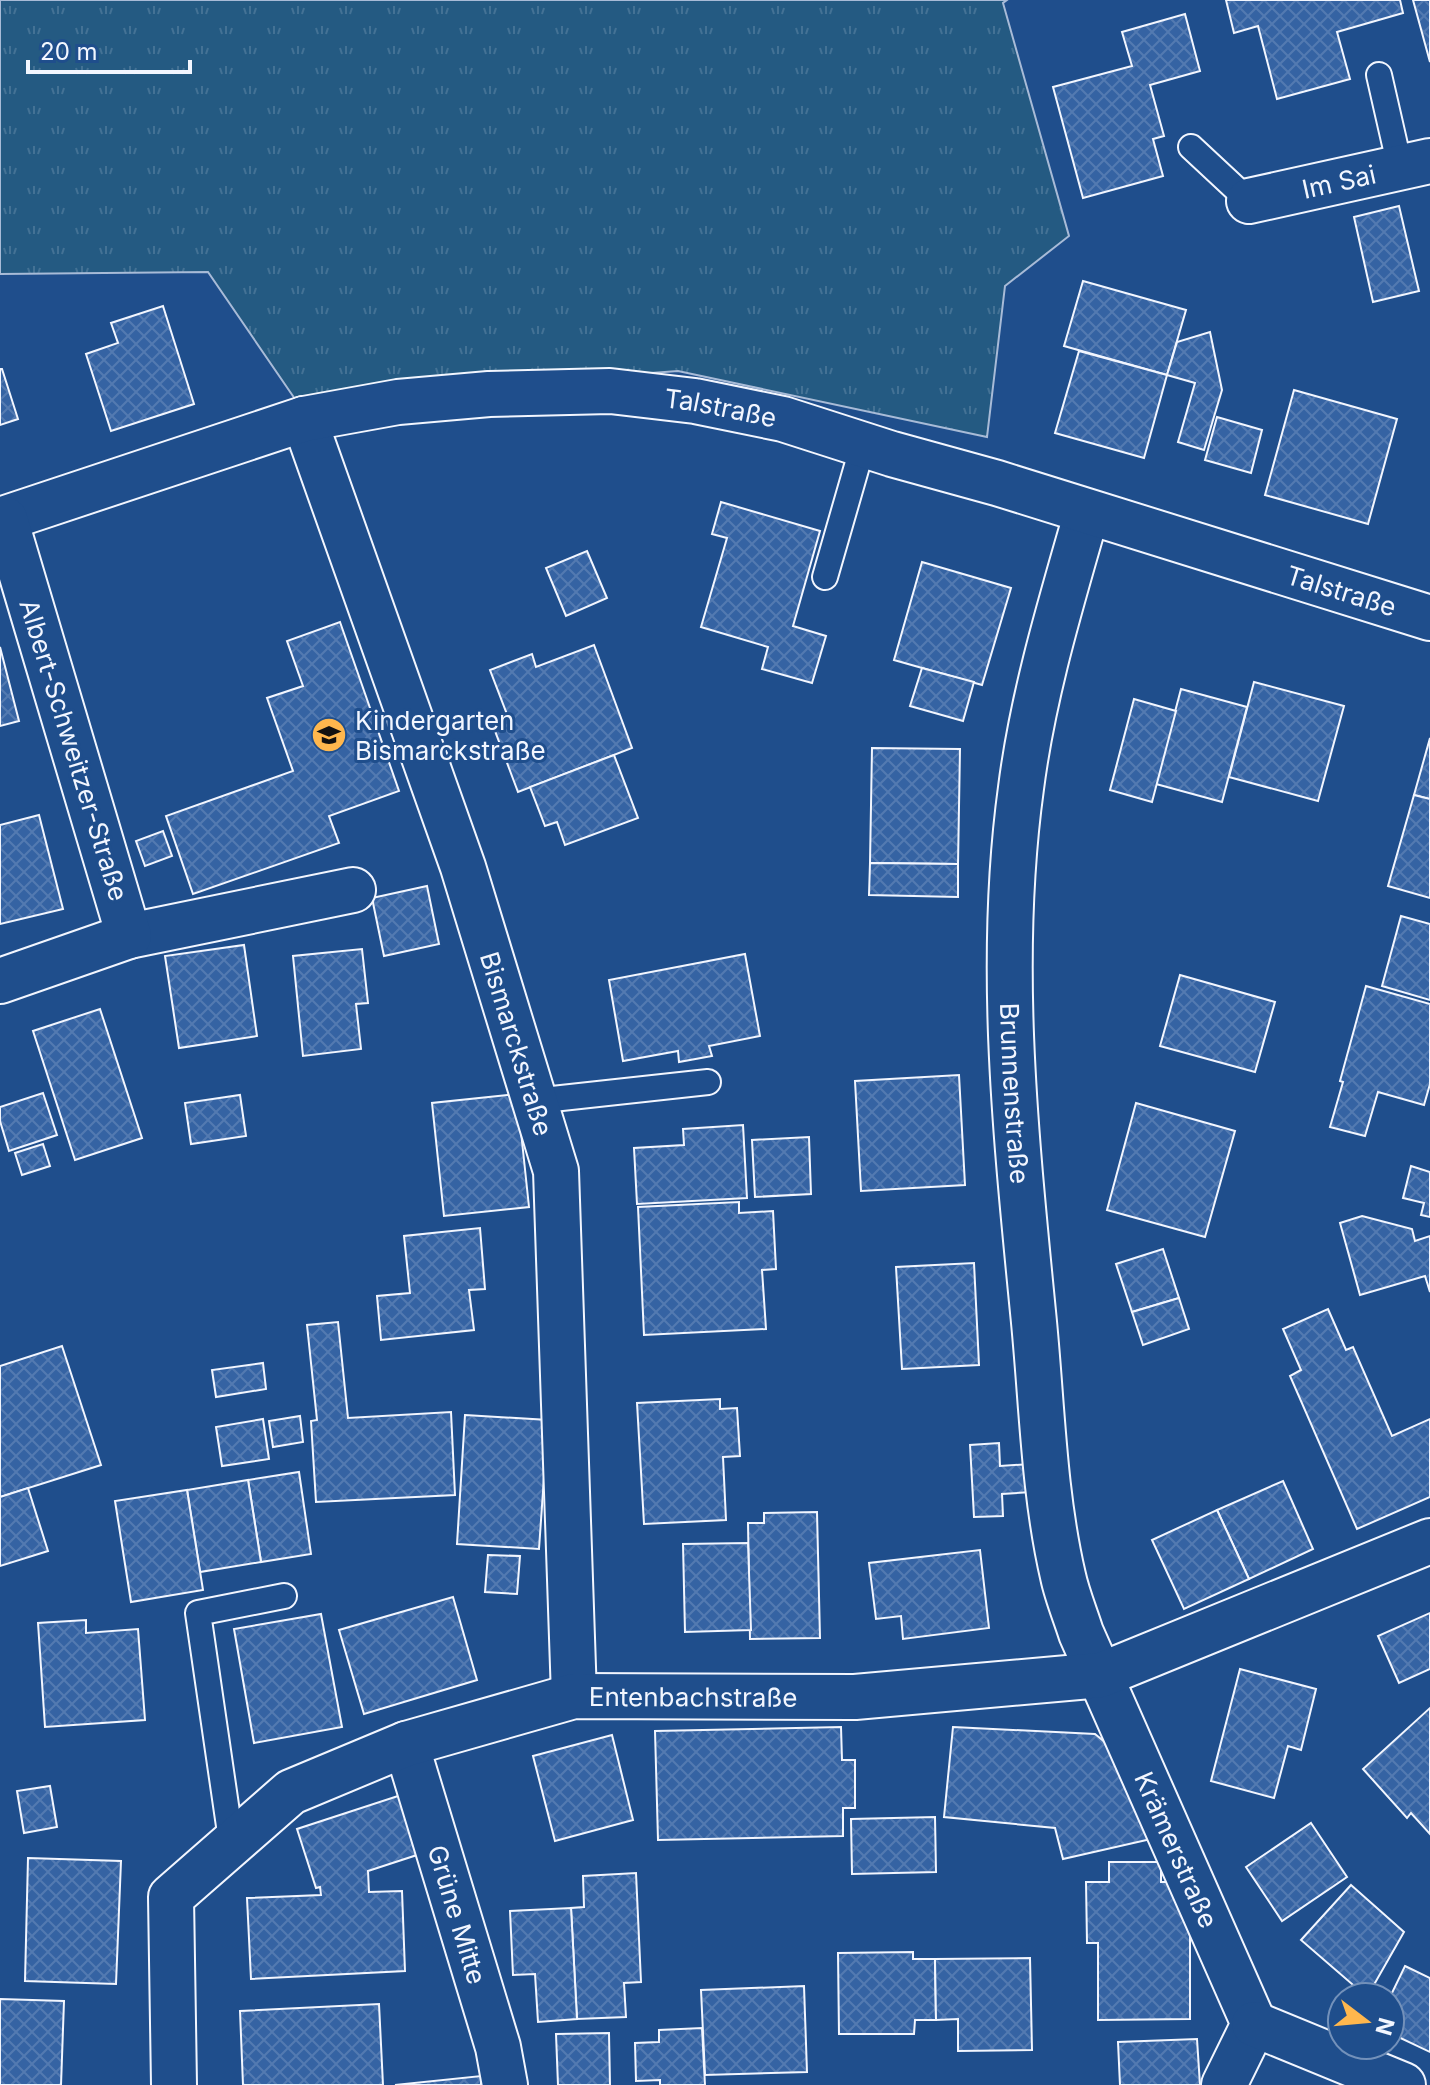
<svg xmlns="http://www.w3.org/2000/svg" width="1430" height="2085" viewBox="0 0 1430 2085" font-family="Inter,sans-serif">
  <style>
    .grass { fill: url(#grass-tufts); stroke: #a8bbd7; stroke-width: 2 }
    .building { fill: url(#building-cross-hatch); stroke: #f2f6ff; stroke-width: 2 }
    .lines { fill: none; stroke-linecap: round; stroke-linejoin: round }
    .lane-casing { stroke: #f2f6ff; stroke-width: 28 }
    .street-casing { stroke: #f2f6ff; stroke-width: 48 }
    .lane { stroke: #1f4e8c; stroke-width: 24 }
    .street { stroke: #1f4e8c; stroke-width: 44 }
    .labels { text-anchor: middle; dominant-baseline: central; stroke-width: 6; stroke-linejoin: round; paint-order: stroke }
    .street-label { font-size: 26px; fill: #f2f6ff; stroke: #1f4e8c }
    .poi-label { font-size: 26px; fill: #f2f6ff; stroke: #1f4e8c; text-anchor: start }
  </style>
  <defs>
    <pattern id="grass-tufts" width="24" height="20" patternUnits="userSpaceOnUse" patternTransform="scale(2)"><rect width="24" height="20" fill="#245a82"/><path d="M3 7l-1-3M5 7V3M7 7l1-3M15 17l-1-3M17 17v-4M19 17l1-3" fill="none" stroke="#447295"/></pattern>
    <pattern id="building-cross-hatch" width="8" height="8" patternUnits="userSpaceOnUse" patternTransform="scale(2)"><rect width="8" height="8" fill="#3563a3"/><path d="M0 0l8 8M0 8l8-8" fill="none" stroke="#537ab1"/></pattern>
  </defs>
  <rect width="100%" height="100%" fill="#1f4e8c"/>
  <path class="grass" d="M0 0H1007L1003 3 1069 236 1005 286 987 437 678 371 295 399 208 272 0 274Z"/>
  <g class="building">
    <path d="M1226 0H1400L1403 13 1337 32 1350 79 1277 99 1258 26 1234 33Z"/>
    <path d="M1413 0H1430V62Z"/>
    <path d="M1185 14 1200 71 1150 85 1164 136 1153 139 1163 176 1083 198 1053 87 1132 66 1122 32Z"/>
    <path d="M1399 206 1419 291 1373 302 1354 217Z"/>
    <path d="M1083 281 1186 310 1167 375 1064 346Z"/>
    <path d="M163 306 194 404 111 431 86 354 118 343 111 323Z"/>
    <path d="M1210 332 1222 390 1204 450 1178 442 1195 383 1167 375 1177 342Z"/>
    <path d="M1079 351 1167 375 1144 458 1055 433Z"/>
    <path d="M0 369H2L18 419 0 425Z"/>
    <path d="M1294 390 1397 419 1368 524 1265 495Z"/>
    <path d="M1217 417 1262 430 1251 473 1205 460Z"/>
    <path d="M721 502 820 531 793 626 826 636 812 683 762 669 768 647 701 627 727 538 712 534Z"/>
    <path d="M587 551 607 598 566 616 546 568Z"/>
    <path d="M922 562 1011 588 982 685 894 660Z"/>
    <path d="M340 622 399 791 329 816 339 843 193 894 166 816 293 771 267 698 303 686 287 641Z"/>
    <path d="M594 645 632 748 518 792 492 723 508 717 490 670 532 654 536 667Z"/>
    <path d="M0 647 19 721 0 726Z"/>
    <path d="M922 668 974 682 963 721 910 706Z"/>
    <path d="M1254 682 1344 706 1318 801 1229 777Z"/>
    <path d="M1181 689 1247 707 1222 802 1156 784Z"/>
    <path d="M1134 699 1176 711 1152 802 1110 790Z"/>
    <path d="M1430 738V799L1414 795Z"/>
    <path d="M872 748 960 749 958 864 870 863Z"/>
    <path d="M614 755 638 818 565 845 557 822 545 826 530 787Z"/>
    <path d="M1414 795 1430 799V898L1388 886Z"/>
    <path d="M39 815 63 909 0 924V825Z"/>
    <path d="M163 831 172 856 145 866 136 841Z"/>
    <path d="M870 863 958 864V897L869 895Z"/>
    <path d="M427 886 439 944 384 956 372 898Z"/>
    <path d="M1401 916 1430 924V1000L1382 986Z"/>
    <path d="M244 945 257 1036 179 1048 165 956Z"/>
    <path d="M362 949 368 1003 356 1004 361 1049 303 1056 293 956Z"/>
    <path d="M745 954 760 1036 709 1046 712 1056 679 1062 678 1051 623 1061 609 980Z"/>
    <path d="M1180 975 1275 1002 1255 1072 1160 1046Z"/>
    <path d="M1366 986 1430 1004V1084L1424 1105 1378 1092 1365 1136 1330 1127 1343 1082 1340 1081Z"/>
    <path d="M100 1009 142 1138 75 1160 33 1031Z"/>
    <path d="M959 1075 965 1185 861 1191 855 1081Z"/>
    <path d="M43 1093 57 1135 9 1151 0 1121V1107Z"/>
    <path d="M517 1094 529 1207 444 1216 432 1103Z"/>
    <path d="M240 1095 246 1136 191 1144 185 1103Z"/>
    <path d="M1136 1103 1235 1131 1205 1237 1107 1210Z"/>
    <path d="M743 1125 747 1198 637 1204 634 1148 684 1145 683 1129Z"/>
    <path d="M809 1137 811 1194 755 1197 752 1140Z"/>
    <path d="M43 1144 50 1166 22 1175 15 1153Z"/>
    <path d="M1411 1166 1430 1172V1217L1421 1215 1424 1203 1403 1198Z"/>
    <path d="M739 1202V1213L773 1211 776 1269 762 1270 766 1329 644 1335 638 1207Z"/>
    <path d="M1362 1216 1412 1229 1415 1241 1430 1236V1292L1425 1276 1360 1295 1340 1223Z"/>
    <path d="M480 1228 485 1289 469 1290 474 1330 381 1340 377 1296 410 1293 404 1236Z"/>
    <path d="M1163 1249 1179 1298 1132 1312 1116 1264Z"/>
    <path d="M974 1263 979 1365 902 1369 896 1267Z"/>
    <path d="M1179 1298 1189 1329 1143 1345 1132 1312Z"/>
    <path d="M1328 1309 1346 1350 1353 1347 1392 1436 1430 1419V1497L1357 1529 1290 1376 1301 1370 1283 1329Z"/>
    <path d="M338 1322 348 1418 451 1412 455 1495 316 1502 311 1421 317 1420 307 1325Z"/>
    <path d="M62 1346 101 1465 0 1497V1366Z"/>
    <path d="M263 1363 266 1389 216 1397 212 1370Z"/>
    <path d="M720 1399V1409L737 1408 740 1456 723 1457 726 1520 644 1524 637 1403Z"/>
    <path d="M465 1415 548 1420 539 1549 457 1544Z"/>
    <path d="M300 1416 303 1442 273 1447 269 1421Z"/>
    <path d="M263 1419 269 1459 222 1466 216 1427Z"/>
    <path d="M999 1443 1000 1466 1030 1464 1031 1492 1002 1494 1003 1516 974 1517 970 1445Z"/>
    <path d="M299 1472 311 1554 261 1562 248 1480Z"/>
    <path d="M248 1480 261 1562 200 1572 187 1490Z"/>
    <path d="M1283 1481 1313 1549 1249 1579 1217 1510Z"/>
    <path d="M28 1488 48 1551 0 1566V1497Z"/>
    <path d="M187 1490 203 1590 131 1602 115 1501Z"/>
    <path d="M1217 1510 1249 1579 1184 1609 1152 1540Z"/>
    <path d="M817 1512 820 1638 750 1639 748 1523H764V1513Z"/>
    <path d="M748 1543 751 1630 685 1632 683 1544Z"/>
    <path d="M980 1550 989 1628 903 1639 901 1616 876 1619 869 1563Z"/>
    <path d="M488 1555 520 1556 517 1594 485 1592Z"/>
    <path d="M453 1597 477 1680 364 1714 339 1630Z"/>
    <path d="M1430 1613V1669L1399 1683 1378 1636Z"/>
    <path d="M321 1614 342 1727 254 1743 234 1629Z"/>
    <path d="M86 1620V1633L138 1629 145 1720 45 1727 38 1623Z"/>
    <path d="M1240 1669 1316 1689 1301 1750 1288 1746 1274 1798 1211 1781Z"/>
    <path d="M1430 1708V1834L1411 1813 1407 1818 1363 1769Z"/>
    <path d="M841 1727 842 1760H855V1808H843V1836L658 1840 655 1731Z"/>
    <path d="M953 1727 1095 1734 1134 1766 1151 1839 1063 1859 1055 1828 944 1817Z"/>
    <path d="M612 1735 633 1820 555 1841 533 1756Z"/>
    <path d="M50 1786 57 1827 24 1833 17 1791Z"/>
    <path d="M401 1795 420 1854 368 1871 369 1892 402 1891 405 1971 251 1979 247 1898 321 1895 320 1887 316 1888 297 1829Z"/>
    <path d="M935 1817 936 1872 852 1874 851 1819Z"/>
    <path d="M1311 1823 1347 1877 1282 1921 1246 1867Z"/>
    <path d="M28 1858 121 1861 116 1984 25 1981Z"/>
    <path d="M1109 1862H1161V1882H1190V2019L1098 2020V1943H1087L1086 1882H1109Z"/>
    <path d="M636 1873 641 1982 624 1983 626 2017 577 2019 571 1908 584 1907 583 1876Z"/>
    <path d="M1351 1885 1404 1932 1367 1997 1301 1940Z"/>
    <path d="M571 1908 577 2019 538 2022 535 1974 513 1975 510 1911Z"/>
    <path d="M913 1952V1959H935L936 2020H915L914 2034H839L838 1953Z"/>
    <path d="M1030 1958 1032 2050 958 2051V2019L936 2020 935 1959Z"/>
    <path d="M1405 1966 1430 1978V2052L1390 2033V1997Z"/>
    <path d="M804 1986 807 2072 705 2075 701 1990Z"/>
    <path d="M0 1999 64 2001 61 2085H0Z"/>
    <path d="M379 2004 383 2085H243L240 2011Z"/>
    <path d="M702 2028 705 2085H660V2080L636 2081 635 2043 659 2042V2030Z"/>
    <path d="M609 2033 610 2085H558L556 2034Z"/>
    <path d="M1197 2039 1200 2085H1120L1118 2042Z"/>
    <path d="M481 2076V2085H395Z"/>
  </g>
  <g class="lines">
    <g class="lane-casing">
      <g id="lane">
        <path d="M1379 75 1400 167"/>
        <path d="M1191 147 1249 201"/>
        <path d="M825 577 863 445"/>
        <path d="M534 1101 708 1082"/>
        <path d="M229 1826 198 1613 284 1596"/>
      </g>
    </g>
    <g class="street-casing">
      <g id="street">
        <path id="s1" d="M1249 201 1430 161"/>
        <path id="s2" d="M304 419 463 867 556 1171 574 1696"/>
        <path id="s3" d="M1087 512C1061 603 1033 694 1021 788 997 962 1016 1138 1033 1312 1042 1399 1043 1490 1063 1576 1067 1595 1075 1614 1081 1633L1254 2024 1224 2085"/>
        <path id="s4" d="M0 520 304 419 398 402 489 394 610 391 695 401 783 419 892 454 997 483 1430 618"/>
        <path d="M129 936 353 890"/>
        <path d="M0 981 129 936 5 519"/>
        <path id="s5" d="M406 1744 498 2047 505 2085"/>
        <path d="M1254 2024 1403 2085"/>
        <path id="s6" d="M174 2085 171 1897 291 1792 406 1744 574 1696 855 1697 1101 1675 1430 1541"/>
      </g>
    </g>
    <use href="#lane" class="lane"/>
    <use href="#street" class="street"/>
  </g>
  <defs>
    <g id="school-disc" transform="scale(1.8)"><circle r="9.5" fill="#ffb74d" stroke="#1f4e8c"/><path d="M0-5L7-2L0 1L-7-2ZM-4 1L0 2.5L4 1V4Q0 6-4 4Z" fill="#111"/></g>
  </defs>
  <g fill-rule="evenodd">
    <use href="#school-disc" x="329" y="735"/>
  </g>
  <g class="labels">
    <g class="street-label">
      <text stroke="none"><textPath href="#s1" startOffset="92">Im Sai</textPath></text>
      <text stroke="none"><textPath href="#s4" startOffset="740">Talstraße</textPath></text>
      <text stroke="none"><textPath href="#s4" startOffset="1388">Talstraße</textPath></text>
      <text transform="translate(74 750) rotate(73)">Albert-Schweitzer-Straße</text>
      <text stroke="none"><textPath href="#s2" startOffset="660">Bismarckstraße</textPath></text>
      <text stroke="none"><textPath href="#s3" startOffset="590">Brunnenstraße</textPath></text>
      <text stroke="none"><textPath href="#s6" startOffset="766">Entenbachstraße</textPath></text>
      <text stroke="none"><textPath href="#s3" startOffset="1372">Krämerstraße</textPath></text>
      <text stroke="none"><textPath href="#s5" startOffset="178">Grüne Mitte</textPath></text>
    </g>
    <g class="poi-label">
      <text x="355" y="720">Kindergarten<tspan x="355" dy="30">Bismarckstraße</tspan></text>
    </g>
  </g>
  <g transform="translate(1366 2021) rotate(106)"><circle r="38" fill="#1f4e8c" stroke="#7391ba" stroke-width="2"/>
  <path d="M0-6L14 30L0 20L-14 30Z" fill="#ffb74d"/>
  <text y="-12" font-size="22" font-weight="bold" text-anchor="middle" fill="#f2f6ff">N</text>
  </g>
  <path d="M28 60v12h162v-12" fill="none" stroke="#f2f6ff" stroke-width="4"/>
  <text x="40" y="60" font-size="24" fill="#f2f6ff" stroke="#1f4e8c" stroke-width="6" paint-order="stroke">20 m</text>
</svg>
